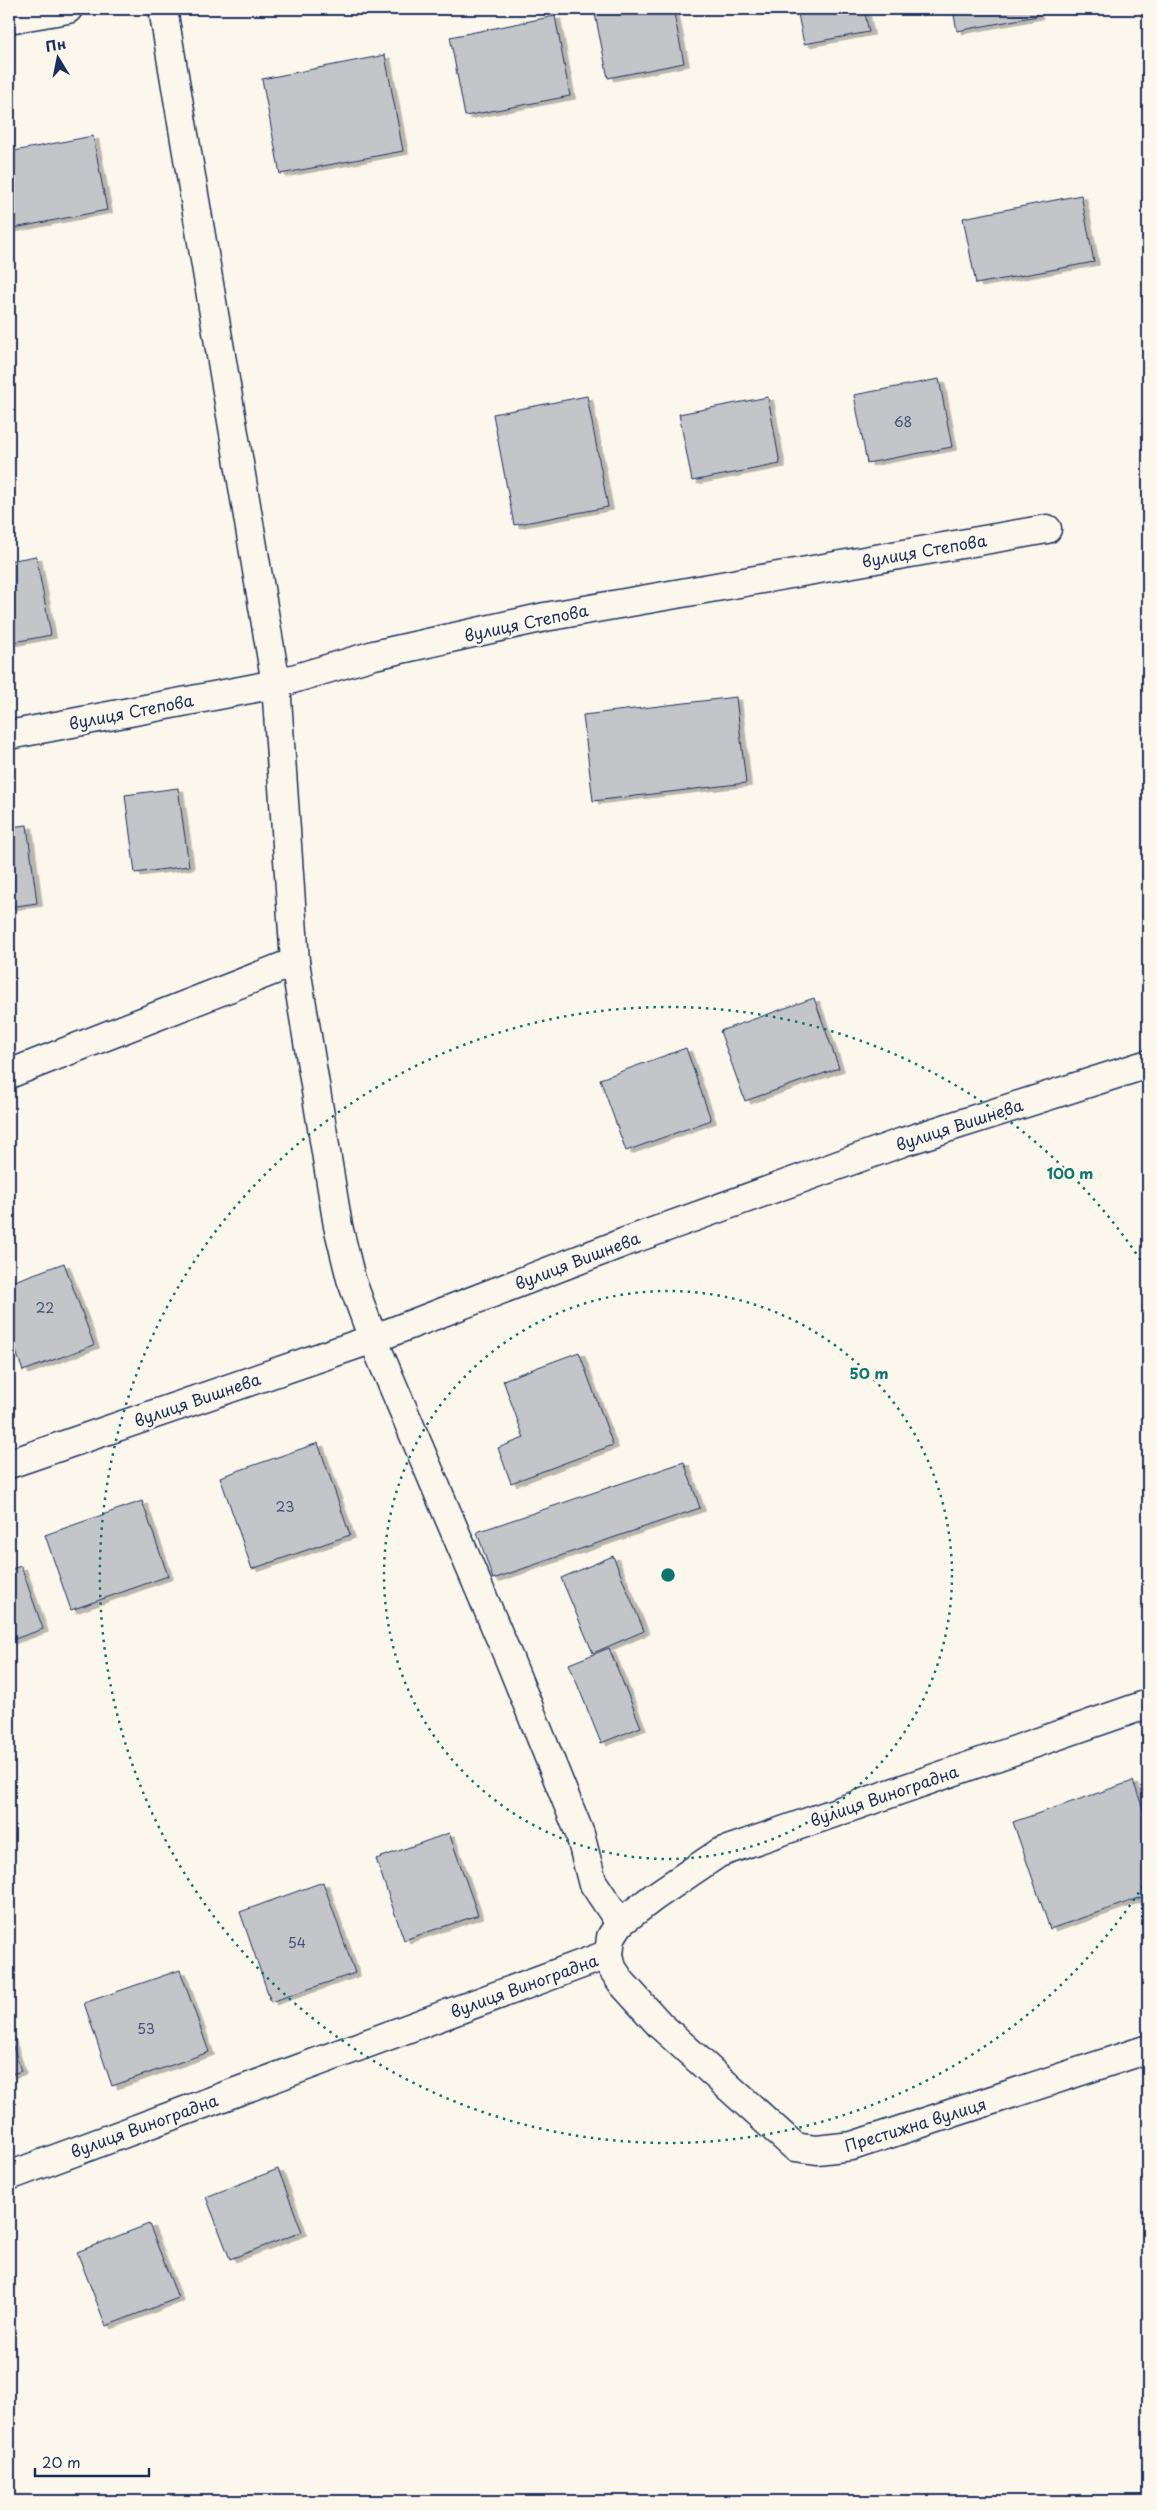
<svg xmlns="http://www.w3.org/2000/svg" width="1157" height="2510" viewBox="0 0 1157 2510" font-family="'Playpen Sans',sans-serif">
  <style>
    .building { fill: #c3c5c9; stroke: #1b2f5e; filter: url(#shadow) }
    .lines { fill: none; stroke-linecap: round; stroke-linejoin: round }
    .street-casing { stroke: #1b2f5e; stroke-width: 31 }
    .street { stroke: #fbf7ec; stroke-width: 28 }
    .ring { fill: none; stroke: #0f766e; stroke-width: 2.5; stroke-dasharray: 2.5 5 }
    .labels { text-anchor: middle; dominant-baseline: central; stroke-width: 5; stroke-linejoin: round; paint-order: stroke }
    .number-label { font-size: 14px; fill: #455479 }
    .street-label { font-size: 16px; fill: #1b2f5e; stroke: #fbf7ec }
    .centre { fill: #0f766e; stroke: #fbf7ec; stroke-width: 2.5 }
    .ring-label { font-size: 15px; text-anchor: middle; font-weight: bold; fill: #0f766e; stroke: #fbf7ec; stroke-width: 5; stroke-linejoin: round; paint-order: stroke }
  </style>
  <defs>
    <filter id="shadow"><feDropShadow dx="5.5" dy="3" stdDeviation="0" flood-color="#0004"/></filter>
  </defs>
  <rect width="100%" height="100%" fill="#fbf7ec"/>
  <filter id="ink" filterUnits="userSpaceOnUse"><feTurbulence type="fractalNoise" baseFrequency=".02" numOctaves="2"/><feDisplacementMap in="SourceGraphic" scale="10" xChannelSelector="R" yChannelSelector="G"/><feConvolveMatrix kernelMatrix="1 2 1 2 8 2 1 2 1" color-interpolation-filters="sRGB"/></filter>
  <g filter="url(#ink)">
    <g class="building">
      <path d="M594 9H673L684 63 608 78Z"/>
      <path d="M797 9H864L869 32 804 44Z"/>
      <path d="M953 9H1036L1037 16 957 31Z"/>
      <path d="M555 16 570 96 465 116 450 37Z"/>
      <path d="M385 55 403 151 280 174 262 79Z"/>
      <path d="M93 136 107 210 9 229V152Z"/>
      <path d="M1081 195 1094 262 976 284 963 218Z"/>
      <path d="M939 379 952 447 867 463 854 395Z"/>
      <path d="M587 396 608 507 514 525 493 414Z"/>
      <path d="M768 397 780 464 692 481 679 414Z"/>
      <path d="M36 556 51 635 9 643V561Z"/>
      <path d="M736 697 746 783 593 801 583 715Z"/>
      <path d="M178 788 189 866 135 873 125 795Z"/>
      <path d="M27 825 37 903 9 907V827Z"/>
      <path d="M814 998 839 1068 745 1101 720 1031Z"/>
      <path d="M686 1048 711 1120 626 1151 600 1079Z"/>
      <path d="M64 1263 94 1345 23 1371 9 1332V1283Z"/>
      <path d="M579 1352 613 1445 511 1483 498 1448 524 1438 503 1380Z"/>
      <path d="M318 1443 350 1535 252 1569 220 1477Z"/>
      <path d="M684 1462 700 1508 493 1579 477 1532Z"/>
      <path d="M142 1501 168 1576 71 1610 45 1535Z"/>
      <path d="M613 1556 644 1631 593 1653 561 1578Z"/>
      <path d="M21 1566 43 1629 9 1641V1570Z"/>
      <path d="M609 1648 641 1727 601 1743 569 1664Z"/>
      <path d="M1133 1781 1148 1822V1895L1050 1929 1013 1822Z"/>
      <path d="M449 1833 478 1915 404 1940 376 1859Z"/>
      <path d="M323 1882 355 1973 271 2002 240 1912Z"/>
      <path d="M180 1970 209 2052 112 2086 84 2003Z"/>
      <path d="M9 2034 21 2071 9 2075Z"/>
      <path d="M278 2169 302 2232 230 2259 206 2197Z"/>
      <path d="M149 2224 178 2298 106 2326 77 2252Z"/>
    </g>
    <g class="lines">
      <g class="street-casing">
        <g id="street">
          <path d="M163 9 276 684 295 962 338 1226 351 1279 373 1339 510 1661 580 1834 592 1881 620 1923"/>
          <path d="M9 19 68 9"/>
          <path d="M9 735 276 684 374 655 545 617 1047 529"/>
          <path d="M9 1074 295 962"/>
          <path d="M9 1464 373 1339 625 1242 903 1142 1148 1064"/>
          <path d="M1148 1704 719 1853 654 1897 620 1923 611 1937 609 1954 612 1968 622 1983 660 2025 795 2147 817 2150 852 2146 1148 2049"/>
          <path d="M9 2176 609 1954"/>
        </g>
      </g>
      <use href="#street" class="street"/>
    </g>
  </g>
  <g class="ring">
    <circle cx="668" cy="1575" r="284"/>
    <path d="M1147 1880A568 568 0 1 1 1147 1270"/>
  </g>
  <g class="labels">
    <g class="number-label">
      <text x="903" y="421">68</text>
      <text x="45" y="1307">22</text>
      <text x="285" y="1506">23</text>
      <text x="297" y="1942">54</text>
      <text x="146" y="2028">53</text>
    </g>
    <g class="street-label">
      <text transform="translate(924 550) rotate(-10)">вулиця Степова</text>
      <text transform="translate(526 622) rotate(-12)">вулиця Степова</text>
      <text transform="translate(131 711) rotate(-11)">вулиця Степова</text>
      <text transform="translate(959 1124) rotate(-18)">вулиця Вишнева</text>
      <text transform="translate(577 1260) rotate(-21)">вулиця Вишнева</text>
      <text transform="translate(197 1399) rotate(-19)">вулиця Вишнева</text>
      <text transform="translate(884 1795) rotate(-19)">вулиця Виноградна</text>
      <text transform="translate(524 1985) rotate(-20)">вулиця Виноградна</text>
      <text transform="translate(915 2124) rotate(-17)">Престижна вулиця</text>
      <text transform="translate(144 2125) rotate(-20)">вулиця Виноградна</text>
    </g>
  </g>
  <circle cx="668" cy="1575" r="8" class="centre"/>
  <g class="ring-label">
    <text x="1070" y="1179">100 m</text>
    <text x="869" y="1379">50 m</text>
  </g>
  <rect width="1157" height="2510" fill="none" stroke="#fbf7ec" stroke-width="30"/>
  <rect x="15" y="15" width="1127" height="2480" fill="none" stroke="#1b2f5e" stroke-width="2" filter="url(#ink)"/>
  <g transform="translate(58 58) rotate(350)" stroke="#fbf7ec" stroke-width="4" paint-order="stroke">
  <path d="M0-4L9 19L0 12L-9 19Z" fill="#1b2f5e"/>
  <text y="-8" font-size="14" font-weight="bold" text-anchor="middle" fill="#1b2f5e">Пн</text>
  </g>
  <path d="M35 2468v8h114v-8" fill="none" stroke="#1b2f5e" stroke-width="2.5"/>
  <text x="42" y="2468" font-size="15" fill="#1b2f5e" stroke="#fbf7ec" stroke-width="4" paint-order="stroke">20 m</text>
</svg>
